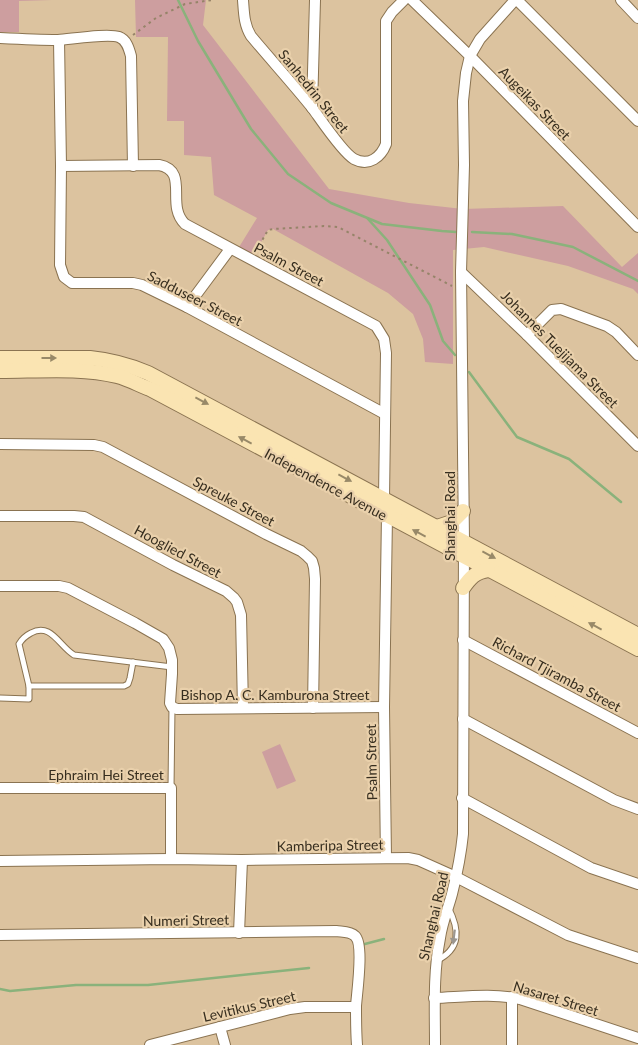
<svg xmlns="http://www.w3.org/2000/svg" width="638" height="1045" viewBox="0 0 638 1045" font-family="Lato,sans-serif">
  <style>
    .green { fill: #cd9e9f }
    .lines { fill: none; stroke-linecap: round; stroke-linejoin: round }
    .stream { stroke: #8ab27b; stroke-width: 2.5 }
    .service-casing { stroke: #8a7351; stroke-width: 7 }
    .minor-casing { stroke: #8a7351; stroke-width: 12 }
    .secondary-casing { stroke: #8a7351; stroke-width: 16 }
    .path { stroke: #968469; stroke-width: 2; stroke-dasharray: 2.5 4; stroke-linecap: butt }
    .service { stroke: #fff; stroke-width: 5 }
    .minor { stroke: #fff; stroke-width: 10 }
    .secondary { stroke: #fae4b2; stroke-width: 14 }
    .oneway { fill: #988968 }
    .oneway2 { fill: #9b968f }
    .labels { text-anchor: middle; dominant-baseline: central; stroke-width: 4.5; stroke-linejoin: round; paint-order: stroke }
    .street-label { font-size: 14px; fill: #372e1f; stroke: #e9d0ab }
  </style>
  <rect width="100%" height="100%" fill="#dcc39f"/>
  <g class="green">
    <path d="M0 0H52L19 1V32H0Z"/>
    <path d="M135 0H206L203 25 329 189 409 203 463 209 563 206 622 267 638 253V294L633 289 568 266 484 247 453 250V364L425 362 423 339 413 314 388 293 273 229 268 230 251 260 236 252 257 218 214 195 211 157 184 155V121H167L168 37H136Z"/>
    <path d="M280 744 296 781 277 789 262 752Z"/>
  </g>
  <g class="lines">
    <g class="stream">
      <path d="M178 0 198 41 251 129 288 174 331 203 382 224 442 231 456 232"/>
      <path d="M368 219 387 240 430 305 443 341 455 355"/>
      <path d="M472 232 512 234 573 247 638 281"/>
      <path d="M469 372 517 437 569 459 621 502"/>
      <path d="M361 945 384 939"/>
      <path d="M0 989 10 991 76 985H148L309 968"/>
    </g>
    <g class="service-casing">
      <g id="service">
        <path d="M29 686H124L128 684 130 678 133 662"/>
        <path d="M0 698 29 699V686L19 644C22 639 25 636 31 633 51 622 59 646 74 655L172 667"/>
        <path d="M171 788 172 707"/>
        <path d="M436 961C461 949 460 930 448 907"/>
      </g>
    </g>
    <g class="minor-casing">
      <g id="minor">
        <path d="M243 0C244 13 244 25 251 36 271 60 293 84 313 109 321 120 343 153 354 159 369 167 381 157 386 144V21L392 12 404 0"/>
        <path d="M412 0 470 56 638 227"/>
        <path d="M517 0 638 121"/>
        <path d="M621 0 638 18"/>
        <path d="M0 38C19 39 39 40 58 40 72 39 108 33 119 37 127 40 129 49 131 56L133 166"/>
        <path d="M59 40 61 166 60 265 64 277 72 283H133L142 285 187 307 385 414"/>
        <path d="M312 108 315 0"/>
        <path d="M61 166 159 165C190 171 165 205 185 224L376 326 384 339 386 353 384 498"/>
        <path d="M461 272 527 335 638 446"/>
        <path d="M187 307 230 249"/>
        <path d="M527 335 552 310 561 309 607 326 616 332 638 355"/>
        <path d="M0 444 94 445 103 447 266 534 301 551 307 556 312 561 314 568 315 579 313 708"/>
        <path d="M0 516H74L84 517 173 565 226 591 234 598 237 602 241 615 243 708"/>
        <path d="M0 586H59L68 588 135 623 163 639 169 648 172 660V674L170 703 172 707 177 709 384 707"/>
        <path d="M463 640 638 733"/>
        <path d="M463 719 614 800 638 809"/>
        <path d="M0 788H171V859"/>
        <path d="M462 798 591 868 638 884"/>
        <path d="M386 858 384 707 387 516"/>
        <path d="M0 861 171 859 242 860 408 858 418 860 456 877 568 935 586 941 638 958"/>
        <path d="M239 933 242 860"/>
        <path d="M0 935 336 931C342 932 350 931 355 936 364 944 357 992 356 1006 356 1019 356 1032 357 1045"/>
        <path d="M512 997V1045"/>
        <path d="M434 998C463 997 493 993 520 999L638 1038"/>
        <path d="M220 1027 225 1045"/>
        <path d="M150 1045 290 1009 305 1007H356"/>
        <path d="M435 1045C435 1009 433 974 440 938 442 923 448 909 452 894 457 874 461 854 463 834L464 541 461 272 464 165 463 101 466 73 470 56 480 39 515 0"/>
      </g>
    </g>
    <g class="secondary-casing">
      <g id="secondary">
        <path d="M0 358H90C110 360 129 365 148 373L638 635"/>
        <path d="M0 371C38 371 81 367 117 376 129 379 139 385 150 389L638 649"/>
        <path d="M437 527 452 522 463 511"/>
        <path d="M463 588C470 578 475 572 488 570"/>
      </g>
    </g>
    <g class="path">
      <path d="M133 35 156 18 185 4 212 0"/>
      <path d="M256 251 268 230 273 229 324 226 338 227 452 286"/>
    </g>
    <use href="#service" class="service"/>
    <use href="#minor" class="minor"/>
    <use href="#secondary" class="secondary"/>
  </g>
  <defs><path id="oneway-solid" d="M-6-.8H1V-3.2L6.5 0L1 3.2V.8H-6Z" transform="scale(1.25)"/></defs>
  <g class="oneway">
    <use href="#oneway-solid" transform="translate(49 358)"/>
    <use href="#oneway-solid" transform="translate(202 401) rotate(28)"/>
    <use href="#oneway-solid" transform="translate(245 440) rotate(-152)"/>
    <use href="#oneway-solid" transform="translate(345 478) rotate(28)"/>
    <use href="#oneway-solid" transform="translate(419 533) rotate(-152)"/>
    <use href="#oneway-solid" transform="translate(489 555) rotate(28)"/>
    <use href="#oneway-solid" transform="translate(595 626) rotate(-152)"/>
  </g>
  <use class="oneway2" href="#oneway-solid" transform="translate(454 937) rotate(97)"/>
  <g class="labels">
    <g class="street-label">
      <text transform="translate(314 91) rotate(51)">Sanhedrin Street</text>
      <text transform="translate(535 103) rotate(46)">Augeikas Street</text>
      <text transform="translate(289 264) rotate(28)">Psalm Street</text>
      <text transform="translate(195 298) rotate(27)">Sadduseer Street</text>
      <text transform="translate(560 349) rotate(45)">Johannes Tuejijama Street</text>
      <text transform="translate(326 484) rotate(28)">Independence Avenue</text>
      <text transform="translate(234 501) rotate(28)">Spreuke Street</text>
      <text transform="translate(449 516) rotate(-90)">Shanghai Road</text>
      <text transform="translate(178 551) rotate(28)">Hooglied Street</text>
      <text transform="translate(557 674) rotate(28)">Richard Tjiramba Street</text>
      <text x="275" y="694">Bishop A. C. Kamburona Street</text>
      <text transform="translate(371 762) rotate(-91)">Psalm Street</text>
      <text x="106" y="774">Ephraim Hei Street</text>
      <text transform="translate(330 845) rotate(-1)">Kamberipa Street</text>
      <text transform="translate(433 916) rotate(-77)">Shanghai Road</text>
      <text transform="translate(186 920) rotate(-1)">Numeri Street</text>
      <text transform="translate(556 998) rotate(17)">Nasaret Street</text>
      <text transform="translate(249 1006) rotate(-13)">Levitikus Street</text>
    </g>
  </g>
</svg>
